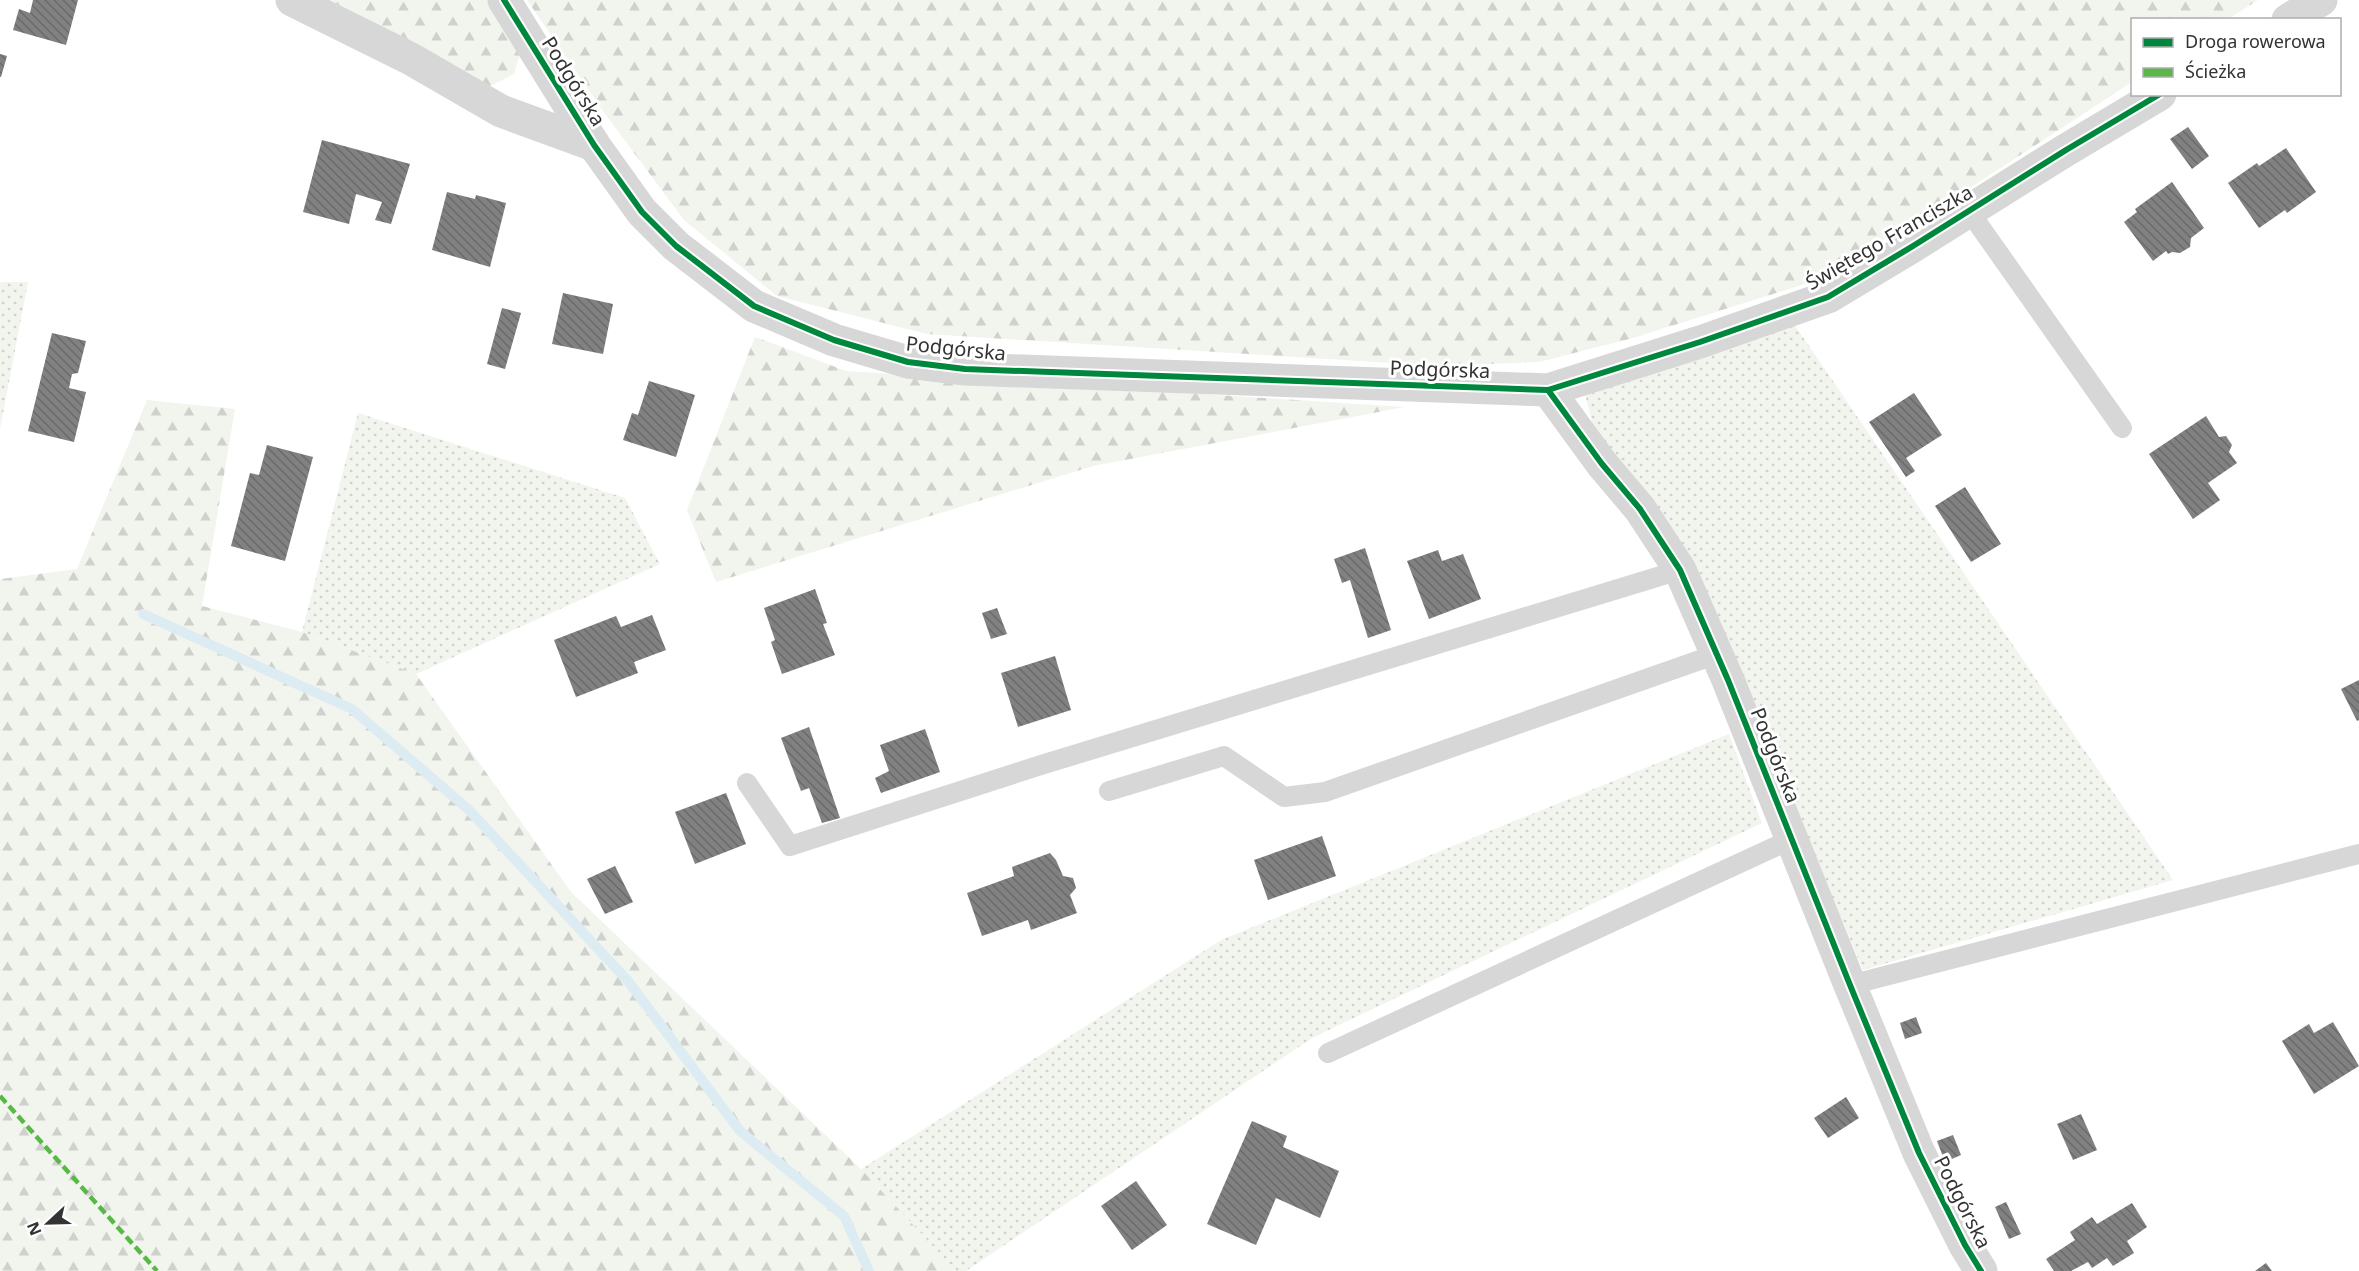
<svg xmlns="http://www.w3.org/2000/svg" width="2359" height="1271" viewBox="0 0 2359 1271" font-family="'Noto Sans',sans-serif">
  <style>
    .grass { fill: url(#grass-dots) }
    .forest { fill: url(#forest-firs) }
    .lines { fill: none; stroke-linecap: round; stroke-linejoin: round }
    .stream { stroke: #ddebf3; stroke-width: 10 }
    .building { fill: url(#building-back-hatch) }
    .service { stroke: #d7d7d7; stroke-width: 20 }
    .minor { stroke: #d7d7d7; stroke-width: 33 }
    .quiet { stroke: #58b947; stroke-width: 4.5; stroke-dasharray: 9 4.5; stroke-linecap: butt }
    .cycleway-casing { stroke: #fff; stroke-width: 10 }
    .cycleway { stroke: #00873e; stroke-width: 6 }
    .labels { text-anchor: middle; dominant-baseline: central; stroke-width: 6; stroke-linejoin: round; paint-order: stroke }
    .street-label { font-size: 20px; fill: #333; stroke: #fff }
  </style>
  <defs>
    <pattern id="grass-dots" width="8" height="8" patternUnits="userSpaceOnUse" patternTransform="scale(1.5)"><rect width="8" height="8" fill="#f1f5ed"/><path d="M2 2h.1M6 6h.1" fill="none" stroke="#cfd2cc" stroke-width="1.8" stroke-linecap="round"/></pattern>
    <pattern id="forest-firs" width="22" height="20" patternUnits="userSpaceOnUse" patternTransform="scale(1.5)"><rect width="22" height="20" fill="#f1f5ed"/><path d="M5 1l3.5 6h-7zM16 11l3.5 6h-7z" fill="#cfd2cc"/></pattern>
    <pattern id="building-back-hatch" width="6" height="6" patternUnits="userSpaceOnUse" patternTransform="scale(1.5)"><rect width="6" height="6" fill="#818181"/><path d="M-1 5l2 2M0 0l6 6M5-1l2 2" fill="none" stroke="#6a6a6a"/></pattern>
  </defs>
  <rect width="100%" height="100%" fill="#fff"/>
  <g class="grass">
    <path d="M0 282H28L0 429Z"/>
    <path d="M1794 324 2173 880 1863 970 1687 551 1594 430 1585 394Z"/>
    <path d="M358 413 625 498 660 564 416 674 302 632Z"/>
    <path d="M1729 734 1762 823 1312 1038 966 1271H956L861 1169 1221 940Z"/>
  </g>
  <g class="forest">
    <path d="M330 0H487L521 50 514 74 490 86 422 54Z"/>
    <path d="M527 0H2258L2228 19 2132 20V82L1950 201 1805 284 1633 338 1539 362 1440 366 927 334 777 296 684 220 603 111Z"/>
    <path d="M755 337 846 371 1405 407 1093 466 716 582 687 510Z"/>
    <path d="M147 400 235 409 202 606 302 632 416 674 571 892 861 1169 956 1271H0V579L77 569Z"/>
  </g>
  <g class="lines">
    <path class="stream" d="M143 614 352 709 469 810 628 981 740 1131 844 1216 869 1271"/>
  </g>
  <g class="building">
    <path d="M33 0H78L66 45 13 30 19 9 30 13Z"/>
    <path d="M0 54 7 56 1 77H0Z"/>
    <path d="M2188 127 2209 156 2192 169 2170 139Z"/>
    <path d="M322 140 410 164 391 224 375 220 382 202 356 194 349 224 303 212Z"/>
    <path d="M2286 148 2316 192 2287 213 2285 210 2259 228 2228 183 2257 163 2259 166Z"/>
    <path d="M2172 182 2204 228 2191 238 2190 247 2180 253 2172 252 2168 254 2166 251 2153 261 2124 222 2137 212 2135 209Z"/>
    <path d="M447 192 475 199 476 195 506 203 490 267 432 250Z"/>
    <path d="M563 293 613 304 603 354 552 344Z"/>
    <path d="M502 308 521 313 505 369 487 364Z"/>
    <path d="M52 333 86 341 78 373 72 374 69 388 86 392 74 442 28 431Z"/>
    <path d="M649 381 695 395 676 457 623 440 632 413 638 415Z"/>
    <path d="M1914 393 1942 435 1906 458 1915 471 1906 477 1869 422Z"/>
    <path d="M2206 416 2219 437 2226 436 2232 445 2229 452 2237 463 2208 483 2220 500 2193 519 2149 454Z"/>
    <path d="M267 445 313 457 285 561 231 546 250 473 259 475Z"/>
    <path d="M1965 487 2001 544 1971 562 1935 506Z"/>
    <path d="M1365 548 1391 630 1368 638 1350 580 1342 583 1334 559Z"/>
    <path d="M1438 550 1442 561 1463 554 1481 599 1429 619 1407 561Z"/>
    <path d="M815 589 827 623 823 624 835 655 782 674 771 642 775 640 764 608Z"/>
    <path d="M997 608 1007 634 991 639 982 613Z"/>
    <path d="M652 615 666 650 634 662 638 673 576 697 554 640 616 616 621 627Z"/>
    <path d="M1055 656 1071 710 1018 727 1001 673Z"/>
    <path d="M2359 680V720L2357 721 2341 689Z"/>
    <path d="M809 727 840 818 822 823 809 788 801 791 781 738Z"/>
    <path d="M925 729 940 772 881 793 875 778 889 771 880 745Z"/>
    <path d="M726 793 746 844 695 864 675 812Z"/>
    <path d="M1322 836 1336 876 1268 900 1254 860Z"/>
    <path d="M1050 853 1056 860 1063 876 1073 878 1076 888 1070 895 1077 913 1031 930 1028 920 982 936 967 893 1014 876 1012 867Z"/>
    <path d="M615 866 633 902 605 914 587 879Z"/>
    <path d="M1916 1017 1922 1033 1905 1039 1900 1023Z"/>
    <path d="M2333 1022 2359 1066 2314 1094 2282 1041 2309 1024 2314 1033Z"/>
    <path d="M1846 1097 1859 1118 1828 1138 1814 1118Z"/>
    <path d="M2081 1114 2097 1150 2073 1160 2057 1124Z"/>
    <path d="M1252 1121 1287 1136 1283 1147 1339 1171 1320 1218 1276 1198 1256 1245 1207 1224Z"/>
    <path d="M1953 1135 1961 1155 1945 1162 1937 1141Z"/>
    <path d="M1136 1181 1167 1225 1132 1250 1101 1206Z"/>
    <path d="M2006 1202 2021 1234 2009 1239 1995 1207Z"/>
    <path d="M2132 1203 2147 1227 2127 1241 2134 1253 2113 1266 2107 1258 2092 1268 2088 1262 2071 1271H2054L2046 1259 2075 1240 2070 1232 2092 1217 2097 1224Z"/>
    <path d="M2266 1263 2272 1271H2255Z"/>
  </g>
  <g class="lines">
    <g class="service">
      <path d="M1969 211 2122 428"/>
      <path d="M747 783 790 846 1041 765 1680 570"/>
      <path d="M1109 791 1224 756 1284 797 1325 792 1717 654"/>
      <path d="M1850 985 2359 854"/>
      <path d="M1328 1053 1792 839"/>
    </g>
    <g class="minor">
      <path d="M292 0 411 59 501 111 594 145"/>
      <path d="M504 0 594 145 642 212 676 246 754 306 834 340 908 362 965 369 1548 390 1700 342 1828 297 1913 246 2066 150 2160 94"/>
      <path d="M2288 20 2321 0"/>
      <path d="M1548 390 1602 464 1640 509 1680 570 1728 680 1850 985 1919 1153 1965 1245 1981 1271"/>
    </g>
    <path class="quiet" d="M0 1096 157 1271"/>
    <g class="cycleway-casing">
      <g id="cycleway">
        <path d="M504 0 594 145 642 212 676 246 754 306 834 340 908 362 965 369 1548 390 1700 342 1828 297 1913 246 2066 150 2160 94"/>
        <path d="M1548 390 1602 464 1640 509 1680 570 1728 680 1850 985 1919 1153 1965 1245 1981 1271"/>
      </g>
    </g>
    <use href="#cycleway" class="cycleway"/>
  </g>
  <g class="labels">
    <g class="street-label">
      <text transform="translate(574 81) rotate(58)">Podgórska</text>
      <text transform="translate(1889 237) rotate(-30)">Świętego Franciszka</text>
      <text transform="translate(956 348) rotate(6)">Podgórska</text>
      <text transform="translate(1440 369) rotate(2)">Podgórska</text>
      <text transform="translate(1776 755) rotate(68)">Podgórska</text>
      <text transform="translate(1963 1202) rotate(63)">Podgórska</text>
    </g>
  </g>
  <rect x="2131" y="18" width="210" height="78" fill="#ffffff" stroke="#adadad" stroke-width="1.5"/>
  <rect x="2143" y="38" width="30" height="9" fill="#00873e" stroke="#adadad" stroke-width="1.5"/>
  <text x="2185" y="48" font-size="18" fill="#333333">Droga rowerowa</text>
  <rect x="2143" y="68" width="30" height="9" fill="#58b947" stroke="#adadad" stroke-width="1.5"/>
  <text x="2185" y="78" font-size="18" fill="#333333">Ścieżka</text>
  <g transform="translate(48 1223) rotate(248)" stroke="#ffffff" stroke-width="4.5" paint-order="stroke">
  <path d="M0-4.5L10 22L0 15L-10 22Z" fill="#333333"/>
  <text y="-9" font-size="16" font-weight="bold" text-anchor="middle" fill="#333333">N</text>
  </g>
</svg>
